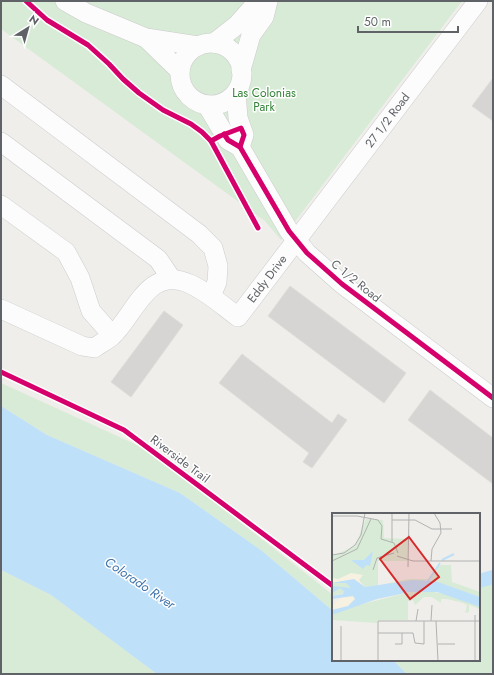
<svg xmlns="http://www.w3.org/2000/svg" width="494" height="675" viewBox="0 0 494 675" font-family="Jost,sans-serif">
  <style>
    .green { fill: #d8ebd6 }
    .water { fill: #bfe0f9 }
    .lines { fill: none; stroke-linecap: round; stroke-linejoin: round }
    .canal { stroke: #bfe0f9; stroke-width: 14 }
    .building { fill: #d6d5d3; stroke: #deddd9 }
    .minor-casing { stroke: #cbcccc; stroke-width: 20 }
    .minor { stroke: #fdfcfc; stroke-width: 19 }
    .cycleway-casing { stroke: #fff; stroke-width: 8 }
    .cycleway { stroke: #d6006c; stroke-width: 5 }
    .labels { text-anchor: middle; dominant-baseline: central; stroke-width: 3; stroke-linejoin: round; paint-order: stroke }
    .park-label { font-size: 12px; fill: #348238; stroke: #fff }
    .street-label { font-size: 12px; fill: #5f6368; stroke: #fff }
    .water-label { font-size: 13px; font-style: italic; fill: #4174aa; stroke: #fff }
    .inset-river { fill: none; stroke: #bfe0f9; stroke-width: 2 }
    .inset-road { fill: none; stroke: #b1b2b2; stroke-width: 1 }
    .view { fill: #d62828; fill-opacity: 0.15; stroke: #d62828; stroke-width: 2 }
    .inset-edge { fill: none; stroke: #5f6368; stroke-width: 2 }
  </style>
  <rect width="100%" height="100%" fill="#efeeea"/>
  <g class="green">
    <path d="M1 1H462L281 240 265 221 1 29Z"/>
    <path d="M1 383 148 450 333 595V611L262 551 180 493 47 435 1 406Z"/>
    <path d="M1 570 51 595 157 674H1Z"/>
    <path d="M493 576V674H407L393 660H479V583Z"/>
  </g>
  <path class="water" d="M1 406 47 435 180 493 262 551 333 611V660H393L407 674H157L51 595 1 570Z"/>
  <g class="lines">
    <path class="canal" d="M479 581 493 577"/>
  </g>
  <g class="building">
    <path d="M493 78V121L472 106Z"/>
    <path d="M290 286 406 373 384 403 268 316Z"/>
    <path d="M164 311 183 325 131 397 111 382Z"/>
    <path d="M242 354 332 423 338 414 347 420 312 468 303 462 309 453 219 383Z"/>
    <path d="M430 390 493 438V484L408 420Z"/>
  </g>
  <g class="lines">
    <g class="minor-casing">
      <g id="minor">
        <path d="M65 1 86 13 146 38 198 46"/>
        <path d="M146 38 180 71"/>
        <circle cx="211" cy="74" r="31"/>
        <path d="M214 43 237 25 253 7 263 1"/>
        <path d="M241 70 251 35 264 17 268 1"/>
        <path d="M1 85 199 234 213 248 218 266 217 282 211 296"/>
        <path d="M236 93 238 118 244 135 240 147"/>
        <path d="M207 105 228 140 240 147 289 231 307 253 342 284 493 398"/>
        <path d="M1 142 158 259 171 278"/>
        <path d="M1 205 66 252 80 278 91 311 112 335"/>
        <path id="s1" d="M1 309 82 346 94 348C100 344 107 340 112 336 136 313 148 265 190 284 208 292 223 306 238 317L478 1"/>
      </g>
    </g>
    <use href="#minor" class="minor"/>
    <g class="cycleway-casing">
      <g id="cycleway">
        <path d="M26 1 47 20 88 45 109 64 123 79 139 93 163 110 191 124 202 132 211 141 220 136 241 128 244 135 240 147"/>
        <path d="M224 134 228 140 240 147 289 231 307 253 342 284 493 398"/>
        <path d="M211 141 258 228"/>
        <path d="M1 372 124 430 333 586"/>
      </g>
    </g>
    <use href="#cycleway" class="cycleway"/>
  </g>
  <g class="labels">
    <g class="park-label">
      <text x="264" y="93">Las Colonias<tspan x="264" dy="14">Park</tspan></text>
    </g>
    <g class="street-label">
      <text stroke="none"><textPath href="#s1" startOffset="532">27 1/2 Road</textPath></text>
      <text stroke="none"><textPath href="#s1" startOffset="333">Eddy Drive</textPath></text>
      <text transform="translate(356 281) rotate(39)">C 1/2 Road</text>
      <text transform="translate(180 459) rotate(37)">Riverside Trail</text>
    </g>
    <g class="water-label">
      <text transform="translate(140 583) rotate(34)">Colorado River</text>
    </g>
  </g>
  <g transform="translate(332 513)">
    <rect width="148" height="148" fill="#efeeea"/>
    <path d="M34 6 51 7 52 25 76 26V48H46V72L0 83V43L23 33ZM107 52H119L120 69 148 79V84L99 67 48 72 77 66H98ZM78 79 95 78 118 82 148 94V96L137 92V99L133 100 135 92 131 90 115 86H109V90L100 84H92L83 92 81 87 76 88V107H45V110L0 107V102L23 93Z" fill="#d8ebd6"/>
    <path d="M19 60 31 62 27 67 33 74 17 67 0 70V65L6 66ZM21 83 23 86 16 93 0 97V93L10 84Z" fill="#f6f1e1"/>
    <path d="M41 38 38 53 34 52 31 56 19 47H32ZM22 66 33 74 81 67 103 68 148 84V94L105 79H78L45 86 0 102V97L16 93 23 86 21 83 0 86V83L11 81 12 78 8 75 0 80V73L19 75 14 70H0Z" fill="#bfe0f9"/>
    <path class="inset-river" d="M110 47 122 41M96 68 108 50"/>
    <path class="inset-road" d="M0 3H25L46 7 50 13 49 26 62 30 66 40M60 7H83L100 16H120M60 29V0M0 42 12 40 23 32 29 22 33 0M65 43 81 48H148M0 48 25 36 39 6M99 48 100 36 109 20 108 10 102 0M76 54 77 0M41 57 45 45 62 40M143 102V148M84 108 86 96M99 108 100 92M104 108 106 148M9 113V148M46 120H81L83 130 92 131V108M63 131H70V120M106 131H123M46 148V108H148"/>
    <path class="view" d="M77 24 107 64 78 86 48 46Z"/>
    <rect width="148" height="148" class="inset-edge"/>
  </g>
  <rect width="494" height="675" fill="none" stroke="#5f6368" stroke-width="4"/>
  <g transform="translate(28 28) rotate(37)" stroke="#ffffff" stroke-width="3" paint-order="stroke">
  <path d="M0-3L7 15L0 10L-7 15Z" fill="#5f6368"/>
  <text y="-6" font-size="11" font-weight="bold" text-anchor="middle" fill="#5f6368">N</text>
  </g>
  <path d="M358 26v6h100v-6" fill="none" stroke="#5f6368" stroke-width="2"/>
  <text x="364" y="26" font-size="12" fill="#5f6368" stroke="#ffffff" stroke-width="3" paint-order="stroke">50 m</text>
</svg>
